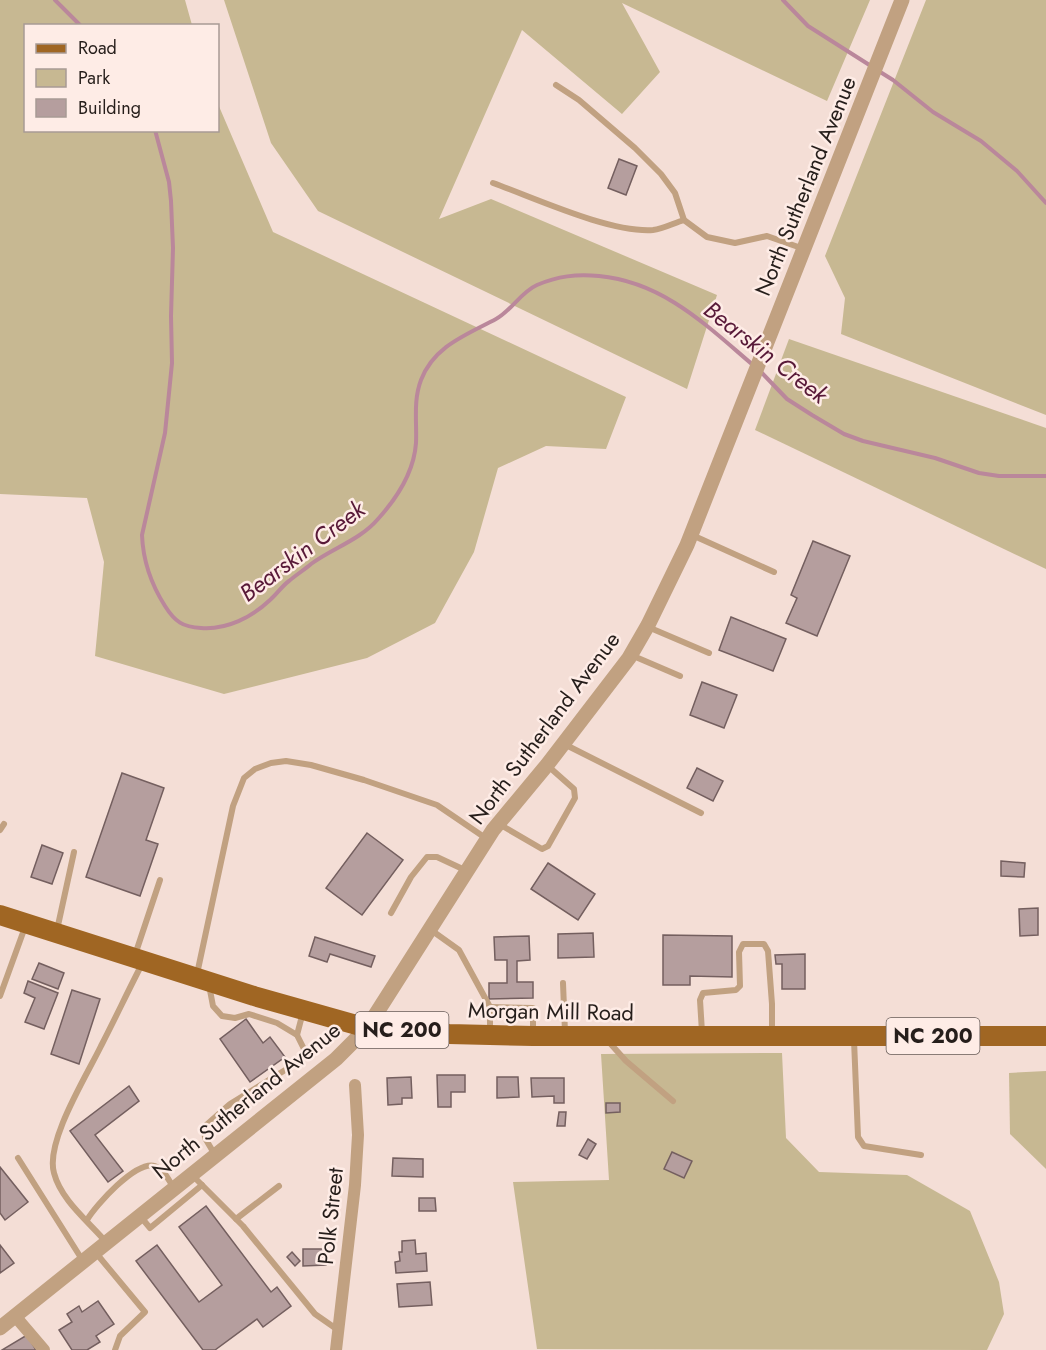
<svg xmlns="http://www.w3.org/2000/svg" width="1046" height="1350" viewBox="0 0 1046 1350" font-family="Jost,sans-serif">
  <style>
    .green { fill: #c7b892 }
    .lines { fill: none; stroke-linecap: round; stroke-linejoin: round }
    .stream { stroke: #ba879b; stroke-width: 4 }
    .building { fill: #b59e9e; stroke: #745f5f; stroke-width: 1.5 }
    .service { stroke: #c1a181; stroke-width: 6 }
    .minor { stroke: #c1a181; stroke-width: 12 }
    .tertiary { stroke: #c1a181; stroke-width: 15 }
    .primary { stroke: #a06623; stroke-width: 20 }
    .labels { text-anchor: middle; dominant-baseline: central; stroke-width: 5; stroke-linejoin: round; paint-order: stroke }
    .shield { fill: #feece6; stroke: #675c58; stroke-width: 1.5 }
    .shield-label { font-size: 21px; font-weight: bold; fill: #261e1b }
    .street-label { font-size: 22px; fill: #261e1b; stroke: #feece6 }
    .water-label { font-size: 24px; font-style: italic; fill: #581938; stroke: #feece6 }
  </style>
  <rect width="100%" height="100%" fill="#f4ded6"/>
  <g class="green">
    <path d="M0 0H185L192 25 26 26V130H218V104L273 232 626 397 606 449 546 446 498 468 474 552 435 623 367 658 224 694 95 656 104 562 87 498 0 494Z"/>
    <path d="M224 0H870L827 101 622 3 660 72 622 114 522 30 439 219 491 199 717 295 687 389 318 211 271 143Z"/>
    <path d="M926 0H1046V415L841 334 845 298 825 256Z"/>
    <path d="M789 339 1046 428V569L755 430Z"/>
    <path d="M782 1053 786 1138 819 1172 907 1175 970 1211 999 1282 1004 1314 987 1350 537 1349 513 1182 609 1180 601 1054Z"/>
    <path d="M1046 1071V1169L1010 1134 1009 1073Z"/>
  </g>
  <g class="lines">
    <g class="stream">
      <path d="M55 0 81 26"/>
      <path d="M783 0 808 26 871 66"/>
      <path d="M877 70 893 80 933 112 981 141 1017 171 1046 203"/>
      <path d="M155 130 169 182 171 201 173 248 171 316 172 363 165 433 142 535C143 561 151 584 165 606 175 622 183 627 201 628 227 630 252 617 270 600 277 594 282 586 289 581 296 575 304 570 311 564 333 548 360 540 378 519 397 498 414 472 416 443 417 422 413 401 421 380 434 346 466 335 496 319 511 311 521 292 537 285 558 276 576 274 599 276 663 282 706 325 753 365"/>
      <path d="M761 372 787 399 812 415 844 434 863 441 935 458 979 473 999 476H1046"/>
    </g>
  </g>
  <g class="building">
    <path d="M619 159 637 166 626 195 608 188Z"/>
    <path d="M813 541 850 556 817 636 786 623 797 598 791 595Z"/>
    <path d="M731 617 786 639 773 671 719 650Z"/>
    <path d="M702 682 737 695 724 728 690 715Z"/>
    <path d="M697 768 723 781 713 801 687 788Z"/>
    <path d="M122 773 164 788 146 840 158 844 140 896 86 877Z"/>
    <path d="M367 833 403 860 362 915 326 888Z"/>
    <path d="M42 845 63 853 52 884 31 877Z"/>
    <path d="M1001 861 1025 863 1024 877 1001 876Z"/>
    <path d="M548 863 595 894 578 920 531 889Z"/>
    <path d="M1038 908V935L1020 936 1019 909Z"/>
    <path d="M593 933 594 957 558 958V934Z"/>
    <path d="M663 935 732 936V977L690 976V985H663Z"/>
    <path d="M529 936 530 960 517 961V982H533V998L489 999V983H507V960H495L494 937Z"/>
    <path d="M315 937 375 956 371 967 330 954 327 962 309 956Z"/>
    <path d="M805 954V989H782V964H776L775 955Z"/>
    <path d="M39 963 64 973 58 989 32 979Z"/>
    <path d="M28 981 58 993 44 1029 25 1022 35 998 24 993Z"/>
    <path d="M72 990 100 999 79 1064 51 1054Z"/>
    <path d="M246 1019 263 1043 270 1037 285 1057 250 1082 220 1039Z"/>
    <path d="M437 1075H465V1092H451V1107H438Z"/>
    <path d="M411 1077 412 1098H402V1104L388 1105 387 1078Z"/>
    <path d="M497 1077H518L519 1097 497 1098Z"/>
    <path d="M531 1078H564V1103H554V1096L532 1097Z"/>
    <path d="M129 1086 139 1101 95 1135 123 1171 108 1182 70 1131Z"/>
    <path d="M606 1103H620V1112L606 1113Z"/>
    <path d="M559 1112H566L565 1126H557Z"/>
    <path d="M588 1139 596 1144 587 1159 579 1155Z"/>
    <path d="M672 1152 692 1161 684 1178 664 1169Z"/>
    <path d="M393 1158 423 1159V1177L392 1176Z"/>
    <path d="M0 1167 28 1202 5 1220 0 1213Z"/>
    <path d="M419 1198H435L436 1211H419Z"/>
    <path d="M206 1206 271 1292 277 1287 291 1306 263 1327 257 1319 215 1350H203L136 1261 157 1245 199 1302 222 1285 179 1227Z"/>
    <path d="M415 1240 416 1254 426 1253 427 1271 396 1273 395 1262 400 1261 399 1252H402V1241Z"/>
    <path d="M0 1245 14 1263 0 1273Z"/>
    <path d="M303 1249H326V1265L303 1266Z"/>
    <path d="M292 1252 300 1261 295 1266 287 1257Z"/>
    <path d="M430 1282 432 1305 399 1307 397 1284Z"/>
    <path d="M98 1301 114 1324 96 1336 100 1342 87 1350H72L59 1330 72 1322 67 1314 79 1306 82 1312Z"/>
    <path d="M27 1335 36 1350H2Z"/>
  </g>
  <g class="lines">
    <g class="service">
      <path d="M556 85 579 100 635 148 661 174 675 193 684 220 707 237 735 243 767 236 804 249"/>
      <path d="M493 183C535 198 610 233 653 230 663 229 674 223 684 220"/>
      <path d="M692 535 774 572"/>
      <path d="M648 627 709 653"/>
      <path d="M631 655 680 676"/>
      <path d="M564 744 701 813"/>
      <path d="M499 824 542 849 548 846 575 798 574 789 548 766"/>
      <path d="M0 830 4 824"/>
      <path d="M391 913 411 877 427 857H437L467 871"/>
      <path d="M57 930 74 852"/>
      <path d="M431 930 459 950 490 1007V1032"/>
      <path d="M135 955 160 880"/>
      <path d="M197 974 233 806 244 778 255 769 271 763 286 761 311 765 364 780 437 805 487 839"/>
      <path d="M563 983 565 1032"/>
      <path d="M209 985 213 1006 222 1016 235 1018 249 1014 277 1023 297 1035 305 1051 303 1059 230 1104 204 1127 205 1138 215 1155"/>
      <path d="M0 996 25 927"/>
      <path d="M490 1007 533 1008V1033"/>
      <path d="M702 1032 700 1000 703 993 736 990 740 986 739 952 743 944H764L768 951 772 1004V1033"/>
      <path d="M297 1035 303 1012"/>
      <path d="M854 1040 858 1137 864 1146 921 1155"/>
      <path d="M608 1041 626 1061 673 1101"/>
      <path d="M18 1158 83 1261"/>
      <path d="M192 1175 243 1226 315 1314 338 1330"/>
      <path d="M140 1216 150 1228 202 1185"/>
      <path d="M236 1219 279 1186"/>
      <path d="M87 1220C96 1205 136 1160 155 1166 164 1169 169 1181 174 1188"/>
      <path d="M106 1242C88 1221 61 1200 54 1173 45 1142 87 1075 101 1046 115 1019 128 991 142 964"/>
      <path d="M96 1253 145 1312 120 1336 115 1350"/>
    </g>
    <g class="minor">
      <path d="M15 1316 44 1350"/>
      <path d="M336 1350 355 1185 358 1135 355 1085"/>
    </g>
    <path class="tertiary" d="M0 1328 336 1059 367 1028 493 830 547 765 629 658 648 625 687 545 902 0"/>
    <path class="primary" d="M0 915 254 996 367 1028 449 1034 533 1036H1046"/>
  </g>
  <g class="labels">
    <g class="shield">
      <rect x="355.5" y="1012" width="93" height="36" rx="4.5"/>
      <rect x="886.5" y="1018" width="93" height="36" rx="4.5"/>
    </g>
    <g class="shield-label">
      <text x="402" y="1030">NC 200</text>
      <text x="933" y="1036">NC 200</text>
    </g>
    <g class="street-label">
      <text transform="translate(805 186) rotate(-68)">North Sutherland Avenue</text>
      <text transform="translate(544 728) rotate(-53)">North Sutherland Avenue</text>
      <text transform="translate(551 1011) rotate(1)">Morgan Mill Road</text>
      <text transform="translate(246 1100) rotate(-39)">North Sutherland Avenue</text>
      <text transform="translate(330 1216) rotate(-84)">Polk Street</text>
    </g>
    <g class="water-label">
      <text transform="translate(766 352) rotate(38)">Bearskin Creek</text>
      <text transform="translate(302 551) rotate(-37)">Bearskin Creek</text>
    </g>
  </g>
  <rect x="24" y="24" width="195" height="108" fill="#feece6" stroke="#a89a95" stroke-width="1.5"/>
  <rect x="36" y="44" width="30" height="9" fill="#a06623" stroke="#a89a95" stroke-width="1.5"/>
  <text x="78" y="54" font-size="18" fill="#261e1b">Road</text>
  <rect x="36" y="69" width="30" height="18" fill="#c7b892" stroke="#a89a95" stroke-width="1.5"/>
  <text x="78" y="84" font-size="18" fill="#261e1b">Park</text>
  <rect x="36" y="99" width="30" height="18" fill="#b59e9e" stroke="#a89a95" stroke-width="1.5"/>
  <text x="78" y="114" font-size="18" fill="#261e1b">Building</text>
</svg>
